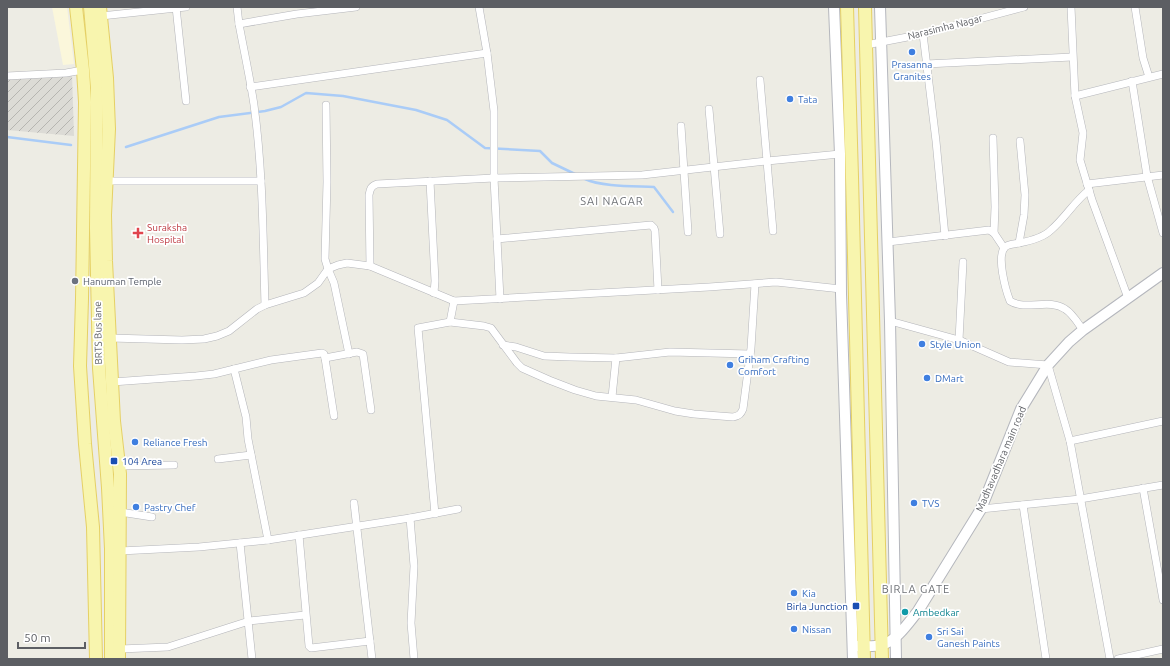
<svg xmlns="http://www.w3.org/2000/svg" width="1170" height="666" viewBox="0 0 1170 666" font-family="Ubuntu,sans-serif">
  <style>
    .commercial { fill: #fbf7db }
    .industrial { fill: url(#industrial-furrows) }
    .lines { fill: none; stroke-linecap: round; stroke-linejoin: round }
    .stream { stroke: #aaccf7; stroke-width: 2.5 }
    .street-casing { stroke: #b4b5ba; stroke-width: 8 }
    .secondary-casing { stroke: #b5b7bd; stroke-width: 12 }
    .primary-casing { stroke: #e5d065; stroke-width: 14 }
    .street { stroke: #fff; stroke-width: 7 }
    .secondary { stroke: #fff; stroke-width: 10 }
    .primary { stroke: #f8f5ae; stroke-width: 12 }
    .shop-dot { fill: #3f7fe0; stroke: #fff; stroke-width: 1.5 }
    .health-dot { fill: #e0444e; stroke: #fff; stroke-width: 1.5 }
    .worship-dot { fill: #6b7280; stroke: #fff; stroke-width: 1.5 }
    .transit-dot { fill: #1a4fb4; stroke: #fff; stroke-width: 1.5 }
    .culture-dot { fill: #0f9aa8; stroke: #fff; stroke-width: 1.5 }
    .labels { text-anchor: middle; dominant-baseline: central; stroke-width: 3.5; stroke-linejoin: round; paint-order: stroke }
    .street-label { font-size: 10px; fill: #5c5e63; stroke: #fff }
    .shop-label { font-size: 10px; fill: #366cbe; stroke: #fff; text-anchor: start }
    .health-label { font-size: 10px; fill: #be3a42; stroke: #fff; text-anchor: start }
    .worship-label { font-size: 10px; fill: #5b616d; stroke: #fff; text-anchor: start }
    .transit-label { font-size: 10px; fill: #164399; stroke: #fff; text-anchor: start }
    .culture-label { font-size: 10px; fill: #0d838f; stroke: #fff; text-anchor: start }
    .neighbourhood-label { font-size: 11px; letter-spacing: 1px; fill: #6d7075; stroke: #fff }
  </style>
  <defs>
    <pattern id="industrial-furrows" width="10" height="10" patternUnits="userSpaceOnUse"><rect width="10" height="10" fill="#dcdbd6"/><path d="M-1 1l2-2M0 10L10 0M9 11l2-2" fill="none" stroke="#b6b5b1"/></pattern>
  </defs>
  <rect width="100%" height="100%" fill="#edece4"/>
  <path class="commercial" d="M52 7H67L74 64 63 65Z"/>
  <path class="industrial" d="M72 74 74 136 7 130V79Z"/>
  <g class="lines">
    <g class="stream">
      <path d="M7 137 71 145"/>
      <path d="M126 147 219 117 265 111 281 107 306 93 343 96 416 110 447 120 485 148 540 151 552 163 575 174"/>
      <path d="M585 179C602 187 635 186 654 187L673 212"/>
    </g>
    <g class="street-casing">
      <g id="street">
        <path d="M176 7 186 101"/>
        <path d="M237 7 239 24 297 14 356 7"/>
        <path d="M479 7 487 53 494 111V178L642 175 767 161 840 154"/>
        <path d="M1071 7 1075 96 1083 133 1080 160 1092 200 1128 298"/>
        <path d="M1135 7 1143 58 1149 77"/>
        <path d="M101 16 186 7"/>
        <path d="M239 24C244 51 250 78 254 105 263 171 263 238 265 305"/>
        <path d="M923 34 936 141 945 236"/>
        <path d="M866 45 923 34 1024 7"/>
        <path d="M926 64 1072 57"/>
        <path d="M7 76 66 73 83 70"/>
        <path d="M760 80 773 231"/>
        <path d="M1132 81 1147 176 1163 233"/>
        <path d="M250 87 487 53"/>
        <path d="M1075 96 1163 74"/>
        <path d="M326 105 327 182 325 259 328 269 334 283 349 354"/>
        <path d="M709 109 720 234"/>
        <path d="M681 126 688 232"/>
        <path d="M993 138 995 207 994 233"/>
        <path d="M107 181H261"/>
        <path d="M430 181 435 281 434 293"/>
        <path d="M1087 184 1163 175"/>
        <path d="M497 239 651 225 654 228 655 231 658 290"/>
        <path d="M888 242 989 230 994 233 1004 248"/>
        <path d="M1019 243 1024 215 1025 195 1020 141"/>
        <path d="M370 266 369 195C370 189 371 186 377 184L494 178 500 299"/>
        <path d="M890 321 959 340 1009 362 1048 365 1070 441 1110 659"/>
        <path d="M450 322 484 326 491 328 517 363 522 368 549 380 575 390 596 396 636 400 675 411 694 414 733 417C739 416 741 414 743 409L751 348 755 284"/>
        <path d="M1083 330C1078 323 1072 313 1065 309 1049 298 1026 311 1010 301 1006 291 996 256 1005 247 1008 244 1015 244 1019 243 1030 241 1043 238 1051 230 1065 218 1074 202 1089 190"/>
        <path d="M110 338 182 340 204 339 217 336 229 331 257 309 265 305 304 293 318 283 328 269 338 265 347 263 370 266 454 301 709 287 776 282 841 289"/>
        <path d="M959 340 963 262"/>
        <path d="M503 345 516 347 544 356 570 357 616 358 670 352 750 354"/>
        <path d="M325 358 357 352 363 354 371 410"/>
        <path d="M234 369 246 417 248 439 268 540"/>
        <path d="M112 382 196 376 214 374 271 360 322 353 324 354 325 358 334 416"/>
        <path d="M612 397 616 358"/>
        <path d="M1070 441 1163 421"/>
        <path d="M218 459 251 455"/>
        <path d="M120 466 174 465"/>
        <path d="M1143 488 1163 600"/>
        <path d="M354 503 372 659"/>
        <path d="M1023 505 1046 659"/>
        <path d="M981 509 1080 499 1163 485"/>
        <path d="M120 512 152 517"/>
        <path d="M435 514 418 328 450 322 454 301"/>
        <path d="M410 518 414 566 411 623 414 659"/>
        <path d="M299 535 309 646 311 648 370 641"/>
        <path d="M240 543 252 659"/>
        <path d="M120 551 199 547 268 540 410 518 458 509"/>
        <path d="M120 649 168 647 249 621 305 615"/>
        <path d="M1118 659 1163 649"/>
      </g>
    </g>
    <g class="secondary-casing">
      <g id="secondary">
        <path d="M834 7 840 154 841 294 853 659"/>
        <path d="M880 7 890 321 896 659"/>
        <path d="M856 646C864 646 874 647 881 645 896 642 909 622 918 611L981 509 1021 409 1048 365 1069 342 1083 330 1163 273"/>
      </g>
    </g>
    <g class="primary-casing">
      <g id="primary">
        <path d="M76 7 83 70 85 102 82 299 80 366 85 444 93 527 96 659"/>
        <path d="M90 7 97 88 96 228 99 368 108 488 111 549V659"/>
        <path d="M100 7 107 78 109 129 105 215 106 261 114 421 120 474 119 659"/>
        <path d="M847 7 852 177 864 659"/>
        <path d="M865 7 882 659"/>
      </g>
    </g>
    <use href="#street" class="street"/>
    <use href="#secondary" class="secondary"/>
    <use href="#primary" class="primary"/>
  </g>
  <g class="shop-dot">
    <circle cx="912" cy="52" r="4"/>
    <circle cx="790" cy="99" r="4"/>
    <circle cx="922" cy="344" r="4"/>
    <circle cx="730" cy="365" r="4"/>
    <circle cx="927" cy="378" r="4"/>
    <circle cx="135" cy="442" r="4"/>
    <circle cx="914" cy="503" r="4"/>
    <circle cx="136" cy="507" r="4"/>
    <circle cx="794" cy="593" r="4"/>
    <circle cx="794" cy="629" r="4"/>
    <circle cx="929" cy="637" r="4"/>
  </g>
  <path class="health-dot" d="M136 227h4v4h4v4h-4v4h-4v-4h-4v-4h4z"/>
  <circle class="worship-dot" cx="75" cy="281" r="4"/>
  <g class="transit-dot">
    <rect x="110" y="457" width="8" height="8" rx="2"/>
    <rect x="852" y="602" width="8" height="8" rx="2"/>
  </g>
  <circle class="culture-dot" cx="905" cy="612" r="4"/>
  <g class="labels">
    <g class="street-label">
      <text transform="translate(945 27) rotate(-14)">Narasimha Nagar</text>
      <text transform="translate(98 333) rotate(-91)">BRTS Bus lane</text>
      <text transform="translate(1001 459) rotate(-67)">Madhavadhara main road</text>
    </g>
    <g class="shop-label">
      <text x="912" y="64" text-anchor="middle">Prasanna<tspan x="912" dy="12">Granites</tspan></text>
      <text x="798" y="99">Tata</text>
      <text x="930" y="344">Style Union</text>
      <text x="738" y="359">Griham Crafting<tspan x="738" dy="12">Comfort</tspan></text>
      <text x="935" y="378">DMart</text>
      <text x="143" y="442">Reliance Fresh</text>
      <text x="922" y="503">TVS</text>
      <text x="144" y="507">Pastry Chef</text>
      <text x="802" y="593">Kia</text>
      <text x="802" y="629">Nissan</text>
      <text x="937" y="631">Sri Sai<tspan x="937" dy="12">Ganesh Paints</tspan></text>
    </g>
    <g class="health-label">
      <text x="147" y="227">Suraksha<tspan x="147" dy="12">Hospital</tspan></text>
    </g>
    <g class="worship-label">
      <text x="83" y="281">Hanuman Temple</text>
    </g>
    <g class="transit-label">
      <text x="122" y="461">104 Area</text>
      <text x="848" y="606" text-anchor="end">Birla Junction</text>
    </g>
    <g class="culture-label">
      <text x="913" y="612">Ambedkar</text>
    </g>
    <g class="neighbourhood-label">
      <text x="612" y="201">SAI NAGAR</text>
      <text x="916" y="589">BIRLA GATE</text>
    </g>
  </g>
  <rect width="1170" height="666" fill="none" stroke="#5c5e63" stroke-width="16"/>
  <path d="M18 642v6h67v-6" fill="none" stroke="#5c5e63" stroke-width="2"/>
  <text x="24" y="642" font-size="12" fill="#5c5e63" stroke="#ffffff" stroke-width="3" paint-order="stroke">50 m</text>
</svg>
